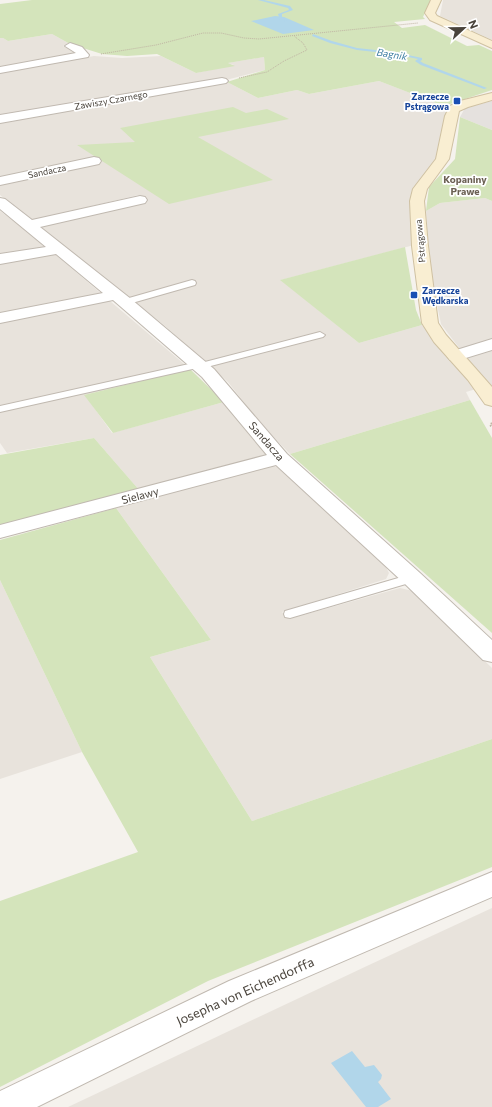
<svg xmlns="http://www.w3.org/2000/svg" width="492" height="1107" viewBox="0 0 492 1107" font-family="Commissioner,sans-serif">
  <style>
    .residential { fill: #e8e3dc }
    .industrial { fill: #e5e1de }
    .green { fill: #d4e4bb }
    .water { fill: #b1d6ea }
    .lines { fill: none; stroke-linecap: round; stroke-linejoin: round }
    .stream { fill: #b1d6ea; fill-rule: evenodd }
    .lane-casing { stroke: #c0b9b0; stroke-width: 2 }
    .street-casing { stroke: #c0b9b0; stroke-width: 2 }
    .secondary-casing { stroke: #cfc1a2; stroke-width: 2 }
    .path-far1 { stroke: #c0b4a3; stroke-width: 1; stroke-dasharray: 1 1; stroke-linecap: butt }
    .path { stroke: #c0b4a3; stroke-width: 2; stroke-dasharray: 1.5 1.5; stroke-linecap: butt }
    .lane { fill: #fff; fill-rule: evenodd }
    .street { fill: #fff; fill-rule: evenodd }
    .secondary { fill: #f9eed2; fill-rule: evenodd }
    .transit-dot { fill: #1a4fb4; stroke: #fff; stroke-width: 1.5 }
    .labels { text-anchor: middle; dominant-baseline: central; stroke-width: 3.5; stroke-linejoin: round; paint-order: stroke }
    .far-transit-label { font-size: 9px; font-weight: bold; fill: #164399; stroke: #fff; text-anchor: end }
    .far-street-label { font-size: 9px; fill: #49433b; stroke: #fff }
    .far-water-label { font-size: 10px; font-style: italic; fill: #3d7da2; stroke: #fff }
    .far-neighbourhood-label { font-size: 10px; font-weight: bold; fill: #6b6053; stroke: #fff }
    .street-label { font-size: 11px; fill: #49433b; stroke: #fff }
    .near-street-label { font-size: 13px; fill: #49433b; stroke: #fff }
  </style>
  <rect width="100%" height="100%" fill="#f5f2ed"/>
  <g class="residential">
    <path d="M443 0H492V40L440 16Z"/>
    <path d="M52 34 70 44 63 46 79 55 0 68V38H3L8 41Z"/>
    <path d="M94 56 122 58 161 56 196 73 234 65 227 63 264 57 265 70 226 80 0 117V72Z"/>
    <path d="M379 81 450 108 440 148 433 166 415 186 412 197 410 208 414 245 281 280 359 343 422 325 452 358 476 389 466 392 470 400 290 454 261 424 228 382 165 326 42 230 41 226 147 201 138 195 38 219H30L0 195V184L101 162 95 158 0 177V121L227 82 258 98 297 90 309 94Z"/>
    <path d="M485 198 492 201V339L460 349 441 324 429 266 426 211 440 203Z"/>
    <path d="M0 211 30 233 190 369 85 395 112 433 224 402 269 457 140 491 94 438 7 453 0 443Z"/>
    <path d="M492 347V386L467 360 470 354Z"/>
    <path d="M269 465 277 467 386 567 389 573 386 579 282 612 289 619 400 588 413 591 492 668V739L252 821 150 657 211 640 116 508Z"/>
    <path d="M0 580 82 752 0 779Z"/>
    <path d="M492 908V1107H68L369 965Z"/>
  </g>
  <path class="industrial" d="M492 101V130L460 117 465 108Z"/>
  <g class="green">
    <path d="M32 0H431L423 17 425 19 394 22 402 28 425 25 467 46 479 45 492 51V90L444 106 379 81 309 94 297 90 258 98 227 82 265 70 264 57 228 63 235 66 196 73 157 54 127 56 102 54 70 44 52 34 8 41 3 38H0V4Z"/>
    <path d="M233 107 246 113 267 109 289 119 198 137 273 180 169 204 77 145 135 142 120 128Z"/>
    <path d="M460 117 492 130V201L485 198 440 203 426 211 429 187 455 159Z"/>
    <path d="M405 247 416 310 422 325 359 343 280 280Z"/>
    <path d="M190 369 224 402 113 433 84 395Z"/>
    <path d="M470 400 492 438V633L290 454Z"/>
    <path d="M94 438 140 491 0 526V455Z"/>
    <path d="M116 508 211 640 150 657 252 821 492 739V867L208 981 0 1087V901L138 852 82 752 0 580V540Z"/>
  </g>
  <g class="water">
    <path d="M275 16 284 17 314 30 283 34 251 21Z"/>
    <path d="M352 1051 365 1067 374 1065 382 1075 381 1079 378 1082 391 1099 378 1107H366L331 1063Z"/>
  </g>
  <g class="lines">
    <g class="stream">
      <path d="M258 0H264L290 6 293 10 282 14V19L287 21 284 22 280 20 278 14 289 10 288 8Z"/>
      <path d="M313 34 332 41 357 48 394 52 422 58V60L420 61 423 63 487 88 484 89 421 65 415 61 418 59 394 54 357 50 330 43 312 36Z"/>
    </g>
    <g class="lane-casing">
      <g id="lane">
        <path d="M192 280 195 281 196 283 195 285 125 305 121 302 122 300Z"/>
        <path d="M320 332 325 335 323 337 203 368H197L0 412V406L198 362 201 363Z"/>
        <path d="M412 574 416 575 418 578 416 581 290 618 285 617 284 614 285 611Z"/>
      </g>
    </g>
    <g class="street-casing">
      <g id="street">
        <path d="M70 43 82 47 89 55 88 57 0 73V67L76 53 65 46Z"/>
        <path d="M222 78 226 79 228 81 226 83 0 123V115Z"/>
        <path d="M94 157 99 158 101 161 99 164 0 185V177Z"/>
        <path d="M140 196 145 197 147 200 145 203 40 227 131 299 214 369 287 454 420 573 492 640V662L483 660 404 583 276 465 0 538V525L267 455 202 377 113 300 0 323V313L103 293 56 254 0 264V254L46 247 0 209V198L5 199 32 220Z"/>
        <path d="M492 339V350L456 361 450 360 447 356 450 352Z"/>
        <path d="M492 872V897L251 1001 37 1107H0V1091L229 981Z"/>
      </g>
    </g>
    <g class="secondary-casing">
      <g id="secondary">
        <path d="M431 0H441L435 13 437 16 492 41V48L430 20 425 13Z"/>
        <path d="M492 93V100L468 107 459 111 449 159 427 189 424 201 428 246 438 323 446 335 492 387V406L485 404 468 380 434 342 422 323 412 246 410 201 413 189 436 159 445 116 450 106 460 101Z"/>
      </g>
    </g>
    <g class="path-far1">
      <path d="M101 54 156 45 203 33H221L244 38 259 39 418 23"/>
      <path d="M239 78 267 72 284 61 307 50 303 43 294 36"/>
    </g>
    <path class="path" d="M492 423 490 425 492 427"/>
    <use href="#lane" class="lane"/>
    <use href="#street" class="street"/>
    <use href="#secondary" class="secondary"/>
  </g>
  <g class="transit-dot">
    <rect x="453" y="97" width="8" height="8" rx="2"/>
    <rect x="410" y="291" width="8" height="8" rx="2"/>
  </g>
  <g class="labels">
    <g class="far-transit-label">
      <text x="449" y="96">Zarzecze<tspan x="449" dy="10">Pstrągowa</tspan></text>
      <text x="422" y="290" text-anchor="start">Zarzecze<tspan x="422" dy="10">Wędkarska</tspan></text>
    </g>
    <g class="far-street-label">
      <text transform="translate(111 100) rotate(-10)">Zawiszy Czarnego</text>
      <text transform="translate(47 171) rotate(-12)">Sandacza</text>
      <text transform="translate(420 241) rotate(-95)">Pstrągowa</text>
    </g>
    <g class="far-water-label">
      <text transform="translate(392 54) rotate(9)">Bagnik</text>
    </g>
    <g class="far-neighbourhood-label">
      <text x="465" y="179">Kopaniny<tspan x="465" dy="12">Prawe</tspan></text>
    </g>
    <g class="street-label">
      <text transform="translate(267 441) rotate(49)">Sandacza</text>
      <text transform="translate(140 495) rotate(-15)">Sielawy</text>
    </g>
    <g class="near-street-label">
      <text transform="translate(245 991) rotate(-24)">Josepha von Eichendorffa</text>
    </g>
  </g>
  <g transform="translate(464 28) rotate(68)" stroke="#ffffff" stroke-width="3" paint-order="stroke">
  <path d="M0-3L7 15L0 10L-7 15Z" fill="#49433b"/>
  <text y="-6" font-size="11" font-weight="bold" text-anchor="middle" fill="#49433b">N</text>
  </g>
</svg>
